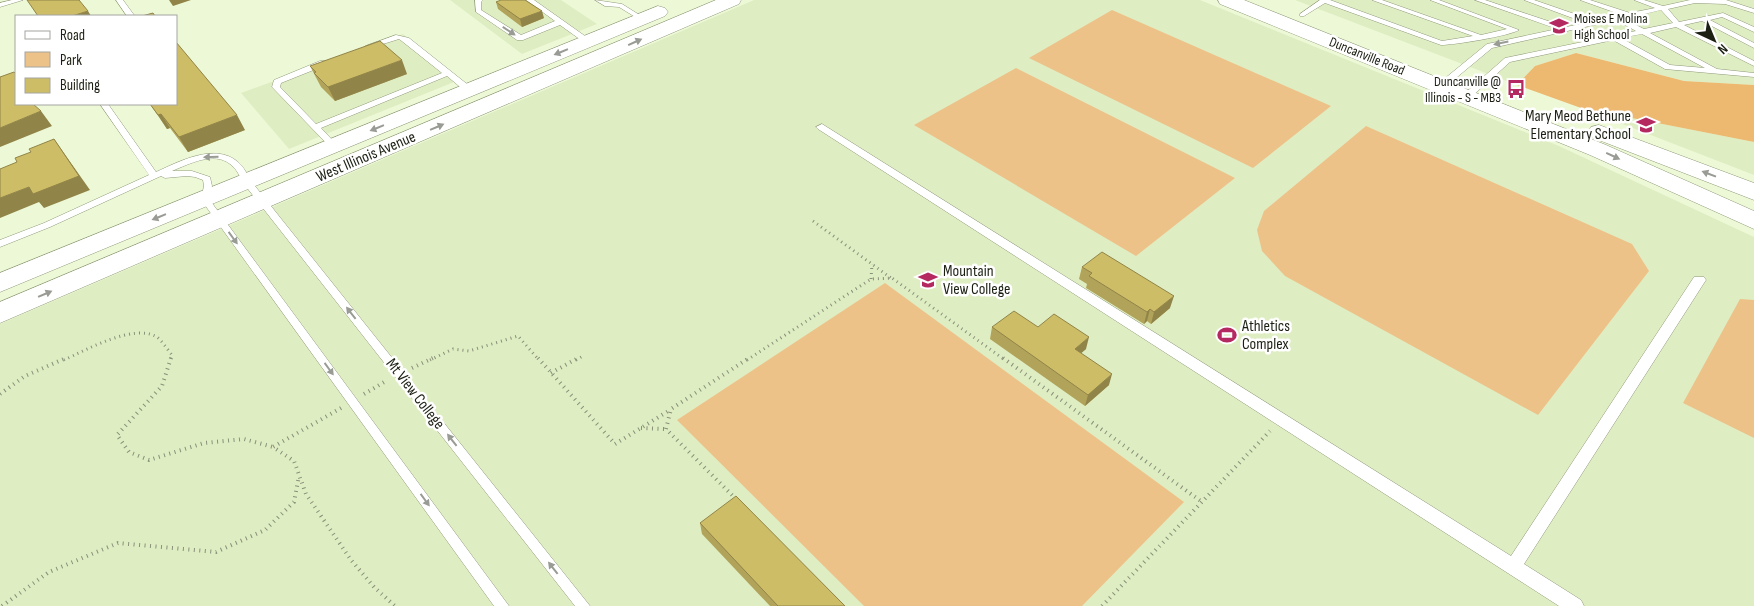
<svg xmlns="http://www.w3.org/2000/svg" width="1754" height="606" viewBox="0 0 1754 606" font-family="'Sofia Sans Condensed',sans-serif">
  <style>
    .built { fill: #dfedc3 }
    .green { fill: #edc289 }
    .forest { fill: #edb86f }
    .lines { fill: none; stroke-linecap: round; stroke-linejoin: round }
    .service-casing { stroke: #8f997a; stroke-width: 1 }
    .pedestrian-casing { stroke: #8f997a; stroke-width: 1 }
    .secondary-casing { stroke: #8f997a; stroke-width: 1 }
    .path-far1 { stroke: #889078; stroke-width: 3; stroke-dasharray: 1 4; stroke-linecap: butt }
    .path { stroke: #889078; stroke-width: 4; stroke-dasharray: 1 4.5; stroke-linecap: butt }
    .service { fill: #fff; fill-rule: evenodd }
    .pedestrian { fill: #fff; fill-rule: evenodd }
    .secondary { fill: #fff; fill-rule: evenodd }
    .wall { fill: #b1a359 }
    .shaded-wall { fill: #908448 }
    .building { fill: #cebd67; stroke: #908448 }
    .oneway { fill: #999b95 }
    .labels { text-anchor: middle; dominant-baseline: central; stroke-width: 5; stroke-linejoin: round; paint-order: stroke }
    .far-poi-label { font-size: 14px; fill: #1c2013; stroke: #fff; text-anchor: start }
    .far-street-label { font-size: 14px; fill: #1c2013; stroke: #fff }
    .poi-label { font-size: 16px; fill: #1c2013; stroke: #fff; text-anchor: start }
    .street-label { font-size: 16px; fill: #1c2013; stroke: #fff }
  </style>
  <rect width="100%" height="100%" fill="#edf9d6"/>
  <g class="built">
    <path d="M450 0H561L597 24 522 54Z"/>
    <path d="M754 0H1200L1559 146 1754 237V606H0V324Z"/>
    <path d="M1295 0H1754V85L1684 81 1576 53 1535 66 1517 85Z"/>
    <path d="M403 34 459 80 289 149 241 93Z"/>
    <path d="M1581 108 1754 142V175Z"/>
  </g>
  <g class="green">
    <path d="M1112 10 1331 106 1253 168 1029 58Z"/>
    <path d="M1016 68 1235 178 1136 256 914 125Z"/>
    <path d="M1366 126 1632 244 1649 271 1538 415 1285 276 1262 251 1257 230 1264 211Z"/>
    <path d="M885 283 1184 502 1082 606H864L677 420Z"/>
    <path d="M1740 299 1754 300V438L1683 403Z"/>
  </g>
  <path class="forest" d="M1576 53 1684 81 1754 85V142L1581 108 1517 85 1535 66Z"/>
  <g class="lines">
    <g class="service-casing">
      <g id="service">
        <path d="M12 0H23L0 7V3Z"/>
        <path d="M116 0H123L134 15 133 16H127Z"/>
        <path d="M475 0H483L481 2V10L521 35 555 21 526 0H534L592 41 585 43 560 25 523 40H517L476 12Z"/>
        <path d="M595 0 622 4 646 19 640 20 619 7 605 6Z"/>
        <path d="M1320 0H1330L1442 41 1473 36 1372 0H1382L1481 35 1507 29 1430 0H1439L1519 30C1509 36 1454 45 1441 45L1325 3 1304 16H1300V14Z"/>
        <path d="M1475 0H1485L1566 27 1586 23 1524 0H1534L1595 21 1622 15 1580 0H1590L1630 13 1655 8 1634 0H1644L1663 6 1690 0H1726L1754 9V13L1725 4 1695 3 1668 9 1679 22 1723 13 1754 27V32L1722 17 1710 20 1754 43V48L1702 21 1684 25 1754 61V66L1676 27 1650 33 1717 69 1754 73V77L1665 69 1613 40 1510 62 1470 98H1464V94L1505 58 1636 31 1616 20 1492 48 1444 88H1438V84L1487 44 1557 29ZM1661 10 1673 23 1644 29 1624 19ZM1642 34 1705 68 1670 65 1621 38Z"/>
        <path d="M396 35 409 38 472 88V92H466L447 76 321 128 338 146 334 149 331 148 272 87 274 80 320 61H326V65L281 83 280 87 316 124 442 73 403 42 399 39 370 48 366 46Z"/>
        <path d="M100 104H108L156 172C178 162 215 142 238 162 244 167 247 174 251 181L590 606H575L244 184C240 177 237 169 230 164 214 151 189 164 172 171H192L210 177 212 186 209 199 509 606H494L202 201 201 199 204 186 203 180 195 177 187 176 165 178 161 176 50 227 0 247V240L44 223 149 175Z"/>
      </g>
    </g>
    <g class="pedestrian-casing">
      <path id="pedestrian" d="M822 124 1511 556 1694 277H1704L1706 280 1704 283 1524 564 1581 600 1584 606H1559L818 129 816 127Z"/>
    </g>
    <g class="secondary-casing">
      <g id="secondary">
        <path d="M716 0H741L739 4 0 323V302Z"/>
        <path d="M1218 0H1244L1606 145 1754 211V229L1590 155 1220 4Z"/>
        <path d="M658 6 665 8 668 12 665 16 0 292V273Z"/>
        <path d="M1599 125 1754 183V200L1591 137 1588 132 1591 127Z"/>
      </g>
    </g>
    <g class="path-far1">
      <path d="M813 221 891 278"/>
      <path d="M871 279 872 264"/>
      <path d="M64 360C86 350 134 323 157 337 162 341 168 350 172 355L170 360"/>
      <path d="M430 360 453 349 469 351 518 336 539 360"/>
      <path d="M576 360 583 356"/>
      <path d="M747 360 871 279 892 278 1005 360"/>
    </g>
    <g class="path">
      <path d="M171 358 162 386 117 435 129 452 149 460 204 443 244 439 273 447"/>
      <path d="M538 358 615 444 670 410"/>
      <path d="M1003 358 1202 502"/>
      <path d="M412 368 433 358"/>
      <path d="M551 373 578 358"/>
      <path d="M0 394 25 376 66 358"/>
      <path d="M364 394 386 381"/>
      <path d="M341 408 273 447 294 461 306 494 351 560 374 587 395 606"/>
      <path d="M641 428 666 429"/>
      <path d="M736 499 666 429 671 409 749 358"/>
      <path d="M2 606 49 572 118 543 216 552 265 530 294 502 299 476"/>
      <path d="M1102 606 1270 431"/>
    </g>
    <use href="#service" class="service"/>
    <use href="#pedestrian" class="pedestrian"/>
    <use href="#secondary" class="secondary"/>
  </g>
  <g class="wall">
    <path d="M496 2 544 18 522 27 498 9Z"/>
    <path d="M310 66 407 74 335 101 321 87Z"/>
    <path d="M150 104 245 130 188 152 170 128 167 129Z"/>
    <path d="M1082 267 1170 308 1151 324 1147 321 1144 324 1086 288 1087 284 1079 279Z"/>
    <path d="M992 327H1038L1086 349 1081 353 1109 385 1085 406 990 339Z"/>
    <path d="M700 523 845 606H770L702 534Z"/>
  </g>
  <g class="shaded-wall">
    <path d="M169 0H191L173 6Z"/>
    <path d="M88 11 91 16H72Z"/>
    <path d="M542 11 544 18 522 27 520 19Z"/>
    <path d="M402 60 407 74 335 101 328 87Z"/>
    <path d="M41 111 52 126 0 147V128Z"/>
    <path d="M161 114 170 128 167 129 158 115Z"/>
    <path d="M237 115 245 130 188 152 179 137Z"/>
    <path d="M54 139 90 190 44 208 39 202 0 218V198L29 187Z"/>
    <path d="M1174 296 1170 308 1151 324 1154 312Z"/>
    <path d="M1150 309 1147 321 1144 324 1147 312Z"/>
    <path d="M1089 337 1086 349 1072 361 1075 349Z"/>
    <path d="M1112 374 1109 385 1085 406 1088 395Z"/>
  </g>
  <g class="building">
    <path d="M27 0H79L88 11 72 16H38Z"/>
    <path d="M501 0H525L542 11 520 19 496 2Z"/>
    <path d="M153 13 155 16H142Z"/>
    <path d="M380 41 402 60 328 87 314 73 316 72 310 66Z"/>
    <path d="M176 42 237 115 179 137 161 114 158 115 150 104H176Z"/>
    <path d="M14 72 16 74V104H33L41 111 0 128V77Z"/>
    <path d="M54 139 79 176 33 194 29 187 0 198V169L17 162 15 158 31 152 29 149Z"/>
    <path d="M1102 252 1174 296 1154 312 1150 309 1147 312 1089 276 1092 273 1082 267Z"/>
    <path d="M1014 311 1038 327 1054 314 1089 337 1075 349 1112 374 1088 395 992 327Z"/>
    <path d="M736 496 845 606H778L700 523Z"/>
  </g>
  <defs><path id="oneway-solid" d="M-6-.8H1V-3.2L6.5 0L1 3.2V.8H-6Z" transform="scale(1.25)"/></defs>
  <g class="oneway">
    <use href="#oneway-solid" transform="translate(509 31) rotate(33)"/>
    <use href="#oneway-solid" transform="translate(635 42) rotate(-24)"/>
    <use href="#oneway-solid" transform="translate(1501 43) rotate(168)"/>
    <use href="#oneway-solid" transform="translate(561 52) rotate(158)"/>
    <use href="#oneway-solid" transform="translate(437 127) rotate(-23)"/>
    <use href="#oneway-solid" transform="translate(377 128) rotate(158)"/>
    <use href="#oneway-solid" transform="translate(1613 156) rotate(25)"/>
    <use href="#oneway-solid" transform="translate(211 157) rotate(179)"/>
    <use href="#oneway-solid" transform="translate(1709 174) rotate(-159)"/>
    <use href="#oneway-solid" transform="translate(159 217) rotate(158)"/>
    <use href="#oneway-solid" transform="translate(233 238) rotate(54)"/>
    <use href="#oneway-solid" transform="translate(45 294) rotate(-23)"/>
    <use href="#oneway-solid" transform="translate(351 313) rotate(-128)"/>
    <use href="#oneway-solid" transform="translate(329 369) rotate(54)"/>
    <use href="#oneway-solid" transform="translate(452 440) rotate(-128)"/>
    <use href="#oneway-solid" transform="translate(425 500) rotate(54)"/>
    <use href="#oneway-solid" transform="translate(553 568) rotate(-128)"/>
  </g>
  <defs>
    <g id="school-bare" transform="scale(1.5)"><path d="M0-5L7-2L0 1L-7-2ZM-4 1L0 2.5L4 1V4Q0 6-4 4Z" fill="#b52961" stroke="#fff" stroke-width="2.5" paint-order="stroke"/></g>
    <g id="bus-bare" transform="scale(1.5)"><path d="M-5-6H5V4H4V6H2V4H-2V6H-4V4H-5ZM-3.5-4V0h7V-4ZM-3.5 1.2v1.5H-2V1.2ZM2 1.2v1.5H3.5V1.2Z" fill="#b52961" stroke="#fff" stroke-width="2.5" paint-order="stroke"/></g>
    <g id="university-bare" transform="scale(1.5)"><path d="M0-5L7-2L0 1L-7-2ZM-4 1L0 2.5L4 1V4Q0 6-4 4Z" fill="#b52961" stroke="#fff" stroke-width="2.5" paint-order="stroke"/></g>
    <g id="stadium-bare" transform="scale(1.5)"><path d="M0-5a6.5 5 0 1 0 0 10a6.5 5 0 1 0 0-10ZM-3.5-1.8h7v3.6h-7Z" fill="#b52961" stroke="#fff" stroke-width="2.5" paint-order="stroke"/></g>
  </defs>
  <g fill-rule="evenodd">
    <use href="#school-bare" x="1559" y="26"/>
    <use href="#bus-bare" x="1516" y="89"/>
    <use href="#school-bare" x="1646" y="125"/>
    <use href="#university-bare" x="928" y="280"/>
    <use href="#stadium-bare" x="1227" y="335"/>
  </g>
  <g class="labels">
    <g class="far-poi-label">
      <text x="1574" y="18">Moises E Molina<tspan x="1574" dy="16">High School</tspan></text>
      <text x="1501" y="81" text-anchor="end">Duncanville @<tspan x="1501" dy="16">Illinois - S - MB3</tspan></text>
    </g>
    <g class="far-street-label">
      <text transform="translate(1367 56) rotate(22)">Duncanville Road</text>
    </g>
    <g class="poi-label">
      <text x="1631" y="116" text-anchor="end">Mary Meod Bethune<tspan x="1631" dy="18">Elementary School</tspan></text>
      <text x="943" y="271">Mountain<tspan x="943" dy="18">View College</tspan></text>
      <text x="1242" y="326">Athletics<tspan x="1242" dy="18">Complex</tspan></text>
    </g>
    <g class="street-label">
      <text transform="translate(366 157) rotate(-23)">West Illinois Avenue</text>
      <text transform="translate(415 394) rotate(52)">Mt View College</text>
    </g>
  </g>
  <rect x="15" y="15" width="162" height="90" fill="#ffffff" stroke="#a4a6a1"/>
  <rect x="25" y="31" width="25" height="8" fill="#ffffff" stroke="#a4a6a1"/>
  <text x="60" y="40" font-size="15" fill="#1c2013">Road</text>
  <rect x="25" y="52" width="25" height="15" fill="#edc289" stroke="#a4a6a1"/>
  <text x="60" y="65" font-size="15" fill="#1c2013">Park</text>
  <rect x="25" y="78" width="25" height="15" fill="#cebd67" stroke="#a4a6a1"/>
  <text x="60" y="90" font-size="15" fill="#1c2013">Building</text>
  <g transform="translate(1714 40) rotate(136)" stroke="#ffffff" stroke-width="4" paint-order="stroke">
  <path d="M0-4L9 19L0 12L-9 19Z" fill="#1c2013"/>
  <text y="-8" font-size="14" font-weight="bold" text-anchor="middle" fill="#1c2013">N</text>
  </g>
</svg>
